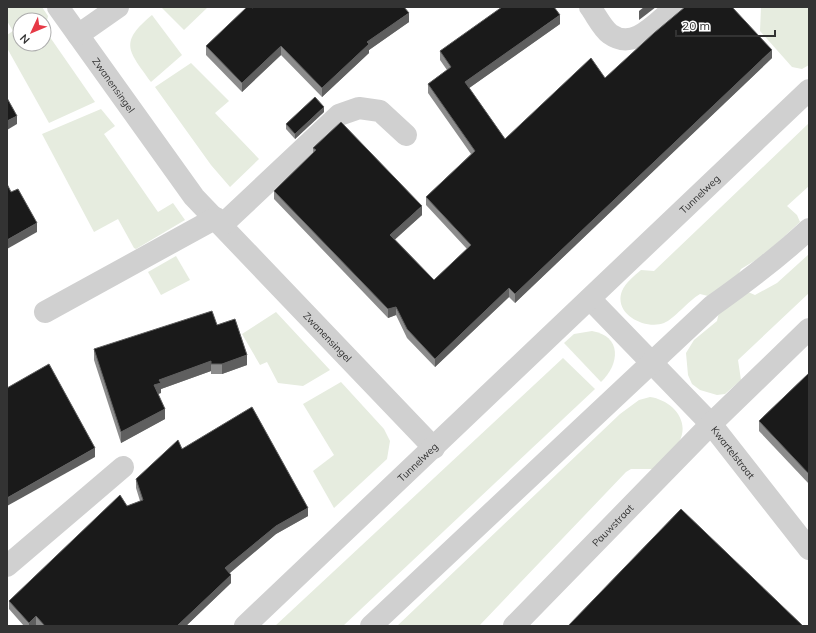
<svg xmlns="http://www.w3.org/2000/svg" width="816" height="633" viewBox="0 0 816 633" font-family="Mulish,sans-serif">
  <style>
    .green { fill: #e6ecdf; fill-rule: evenodd }
    .lines { fill: none; stroke-linecap: round; stroke-linejoin: round }
    .minor { stroke: #d0d0d0; stroke-width: 22 }
    .wall { fill: #8c8c8c }
    .shaded-wall { fill: #5f5f5f }
    .building { fill: #1a1a1a; stroke: #5f5f5f }
    .labels { text-anchor: middle; dominant-baseline: central; stroke-width: 4; stroke-linejoin: round; paint-order: stroke }
    .street-label { font-size: 10px; fill: #333; stroke: #fff }
  </style>
  <rect width="100%" height="100%" fill="#fff"/>
  <g class="green">
    <path d="M7 7H42L48 16 45 30 95 102 49 123 7 48V35L13 31 7 21ZM20 20H44V44H20Z"/>
    <path d="M161 7H208L184 30Z"/>
    <path d="M761 7H809V65L802 69 792 67 760 31Z"/>
    <path d="M152 15 182 55 151 82C129 51 118 43 152 15Z"/>
    <path d="M191 63 229 101 215 113 259 159 230 187 211 165 155 87Z"/>
    <path d="M101 109 115 126 104 134 158 212 173 203 185 220 136 249 134 248 118 219 94 232 42 134Z"/>
    <path d="M809 123V186L787 206 797 215 800 222 764 255 741 269 736 279 708 296 700 294C688 301 674 319 664 323 645 330 613 314 622 291 626 282 634 276 641 270L654 271Z"/>
    <path d="M809 254V293L738 360 741 380 725 394 717 395 700 390 692 384 688 375 686 353 694 340 717 321 719 312 748 292 755 295 777 283Z"/>
    <path d="M176 256 190 280 161 295 148 272Z"/>
    <path d="M276 312 330 370 303 386 278 383 267 362 260 365 242 334Z"/>
    <path d="M592 331C622 336 620 364 601 382L564 343 574 334Z"/>
    <path d="M563 358 595 389 343 626H275Z"/>
    <path d="M341 382 384 429 390 441 387 459 334 508 313 471 334 455 303 404Z"/>
    <path d="M650 397C671 400 691 420 679 442 674 452 664 461 656 469H631L626 472 479 626H397L620 414 639 400Z"/>
  </g>
  <g class="lines">
    <g class="minor">
      <path id="s1" d="M58 7 194 197 434 448"/>
      <path d="M590 7C596 15 602 28 610 34 635 52 658 20 676 7"/>
      <path d="M78 35 118 7"/>
      <path d="M222 225 339 115 359 108 380 111 406 135"/>
      <path id="s2" d="M590 299 711 424 809 549"/>
      <path d="M45 312 216 218"/>
      <path d="M7 566 123 467"/>
      <path id="s3" d="M245 626 809 90"/>
      <path d="M371 626 712 306C746 282 778 258 809 229"/>
      <path id="s4" d="M514 626 711 424 809 329"/>
    </g>
  </g>
  <g class="wall">
    <path d="M253 8 409 22 369 50V53L322 97 281 55 242 92 206 55V46Z"/>
    <path d="M560 24 469 88 505 139 605 78 772 58 515 303 509 297 435 367 407 338 396 315 388 318 274 199V191L313 153V148L422 215 395 239 434 280 467 249 426 205V197L471 154 428 93V84L447 70 440 60V51Z"/>
    <path d="M324 112 295 139 286 129V124Z"/>
    <path d="M217 325 247 365 222 374H211V371L161 389V393L158 394 165 419 121 443 94 360V349Z"/>
    <path d="M809 373V484L759 431V421Z"/>
    <path d="M182 449 308 516 276 534 230 573 231 583 186 626H38L36 625 35 626H24L9 609V601L127 506 140 501 136 488V479Z"/>
  </g>
  <g class="shaded-wall">
    <path d="M644 7H656L639 20V11Z"/>
    <path d="M409 13V22L369 50V53L322 97V88L367 42Z"/>
    <path d="M560 15V24L465 91V82Z"/>
    <path d="M281 46V55L242 92V83Z"/>
    <path d="M772 50V58L515 303V294Z"/>
    <path d="M324 107V112L295 139V134Z"/>
    <path d="M17 116V124L7 130V121Z"/>
    <path d="M422 206V215L390 244V235Z"/>
    <path d="M37 223V232L7 249V240Z"/>
    <path d="M509 288V297L435 367V359Z"/>
    <path d="M396 307V315L388 318V309Z"/>
    <path d="M247 355V365L222 374V364Z"/>
    <path d="M211 361V371L161 389V393L154 395V385L159 380Z"/>
    <path d="M165 409V419L121 443V432Z"/>
    <path d="M95 448V457L7 506V498Z"/>
    <path d="M308 508V516L276 534 225 577V568L276 526Z"/>
    <path d="M231 575V583L186 626H177Z"/>
    <path d="M36 616V625L35 626H29V623Z"/>
  </g>
  <g class="building">
    <path d="M247 7H251L253 8 254 7H404L409 13 367 42 369 44 322 88 281 46 242 83 206 46Z"/>
    <path d="M502 7H554L560 15 465 82 505 139 591 58 605 78 654 33 685 7H732L772 50 515 294 509 288 435 359 407 329 396 307 388 309 274 191 316 150 313 148 341 122 422 206 390 235 434 280 471 245 426 197 475 151 428 84 451 67 440 51Z"/>
    <path d="M315 97 324 107 295 134 286 124Z"/>
    <path d="M7 98 17 116 7 121Z"/>
    <path d="M7 184 11 192 18 189 37 223 7 240Z"/>
    <path d="M212 311 217 325 235 319 247 355 222 364H211V361L159 380 161 383 154 385 165 409 121 432 94 349Z"/>
    <path d="M49 364 95 448 7 498V388Z"/>
    <path d="M809 373V474L759 421Z"/>
    <path d="M252 407 308 508 276 526 225 568 231 575 177 626H45L36 616 29 623 9 601 120 495 127 506 143 500 136 479 178 440 182 449Z"/>
    <path d="M681 509 803 626H568Z"/>
  </g>
  <g class="labels">
    <g class="street-label">
      <text stroke="none"><textPath href="#s1" startOffset="96">Zwanensingel</textPath></text>
      <text stroke="none"><textPath href="#s3" startOffset="627">Tunnelweg</textPath></text>
      <text stroke="none"><textPath href="#s1" startOffset="427">Zwanensingel</textPath></text>
      <text stroke="none"><textPath href="#s2" startOffset="210">Kwartelstraat</textPath></text>
      <text stroke="none"><textPath href="#s3" startOffset="238">Tunnelweg</textPath></text>
      <text stroke="none"><textPath href="#s4" startOffset="141">Pauwstraat</textPath></text>
    </g>
  </g>
  <rect width="816" height="633" fill="none" stroke="#333333" stroke-width="16"/>
  <g transform="translate(32 32) rotate(226)"><circle r="19" fill="#ffffff" stroke="#adadad"/>
  <path d="M0-3L7 15L0 10L-7 15Z" fill="#e63946"/>
  <text y="-6" font-size="11" font-weight="bold" text-anchor="middle" fill="#333333">N</text>
  </g>
  <path d="M676 30v6h99v-6" fill="none" stroke="#333333" stroke-width="2"/>
  <text x="682" y="30" font-size="12" fill="#333333" stroke="#ffffff" stroke-width="3" paint-order="stroke">20 m</text>
</svg>
